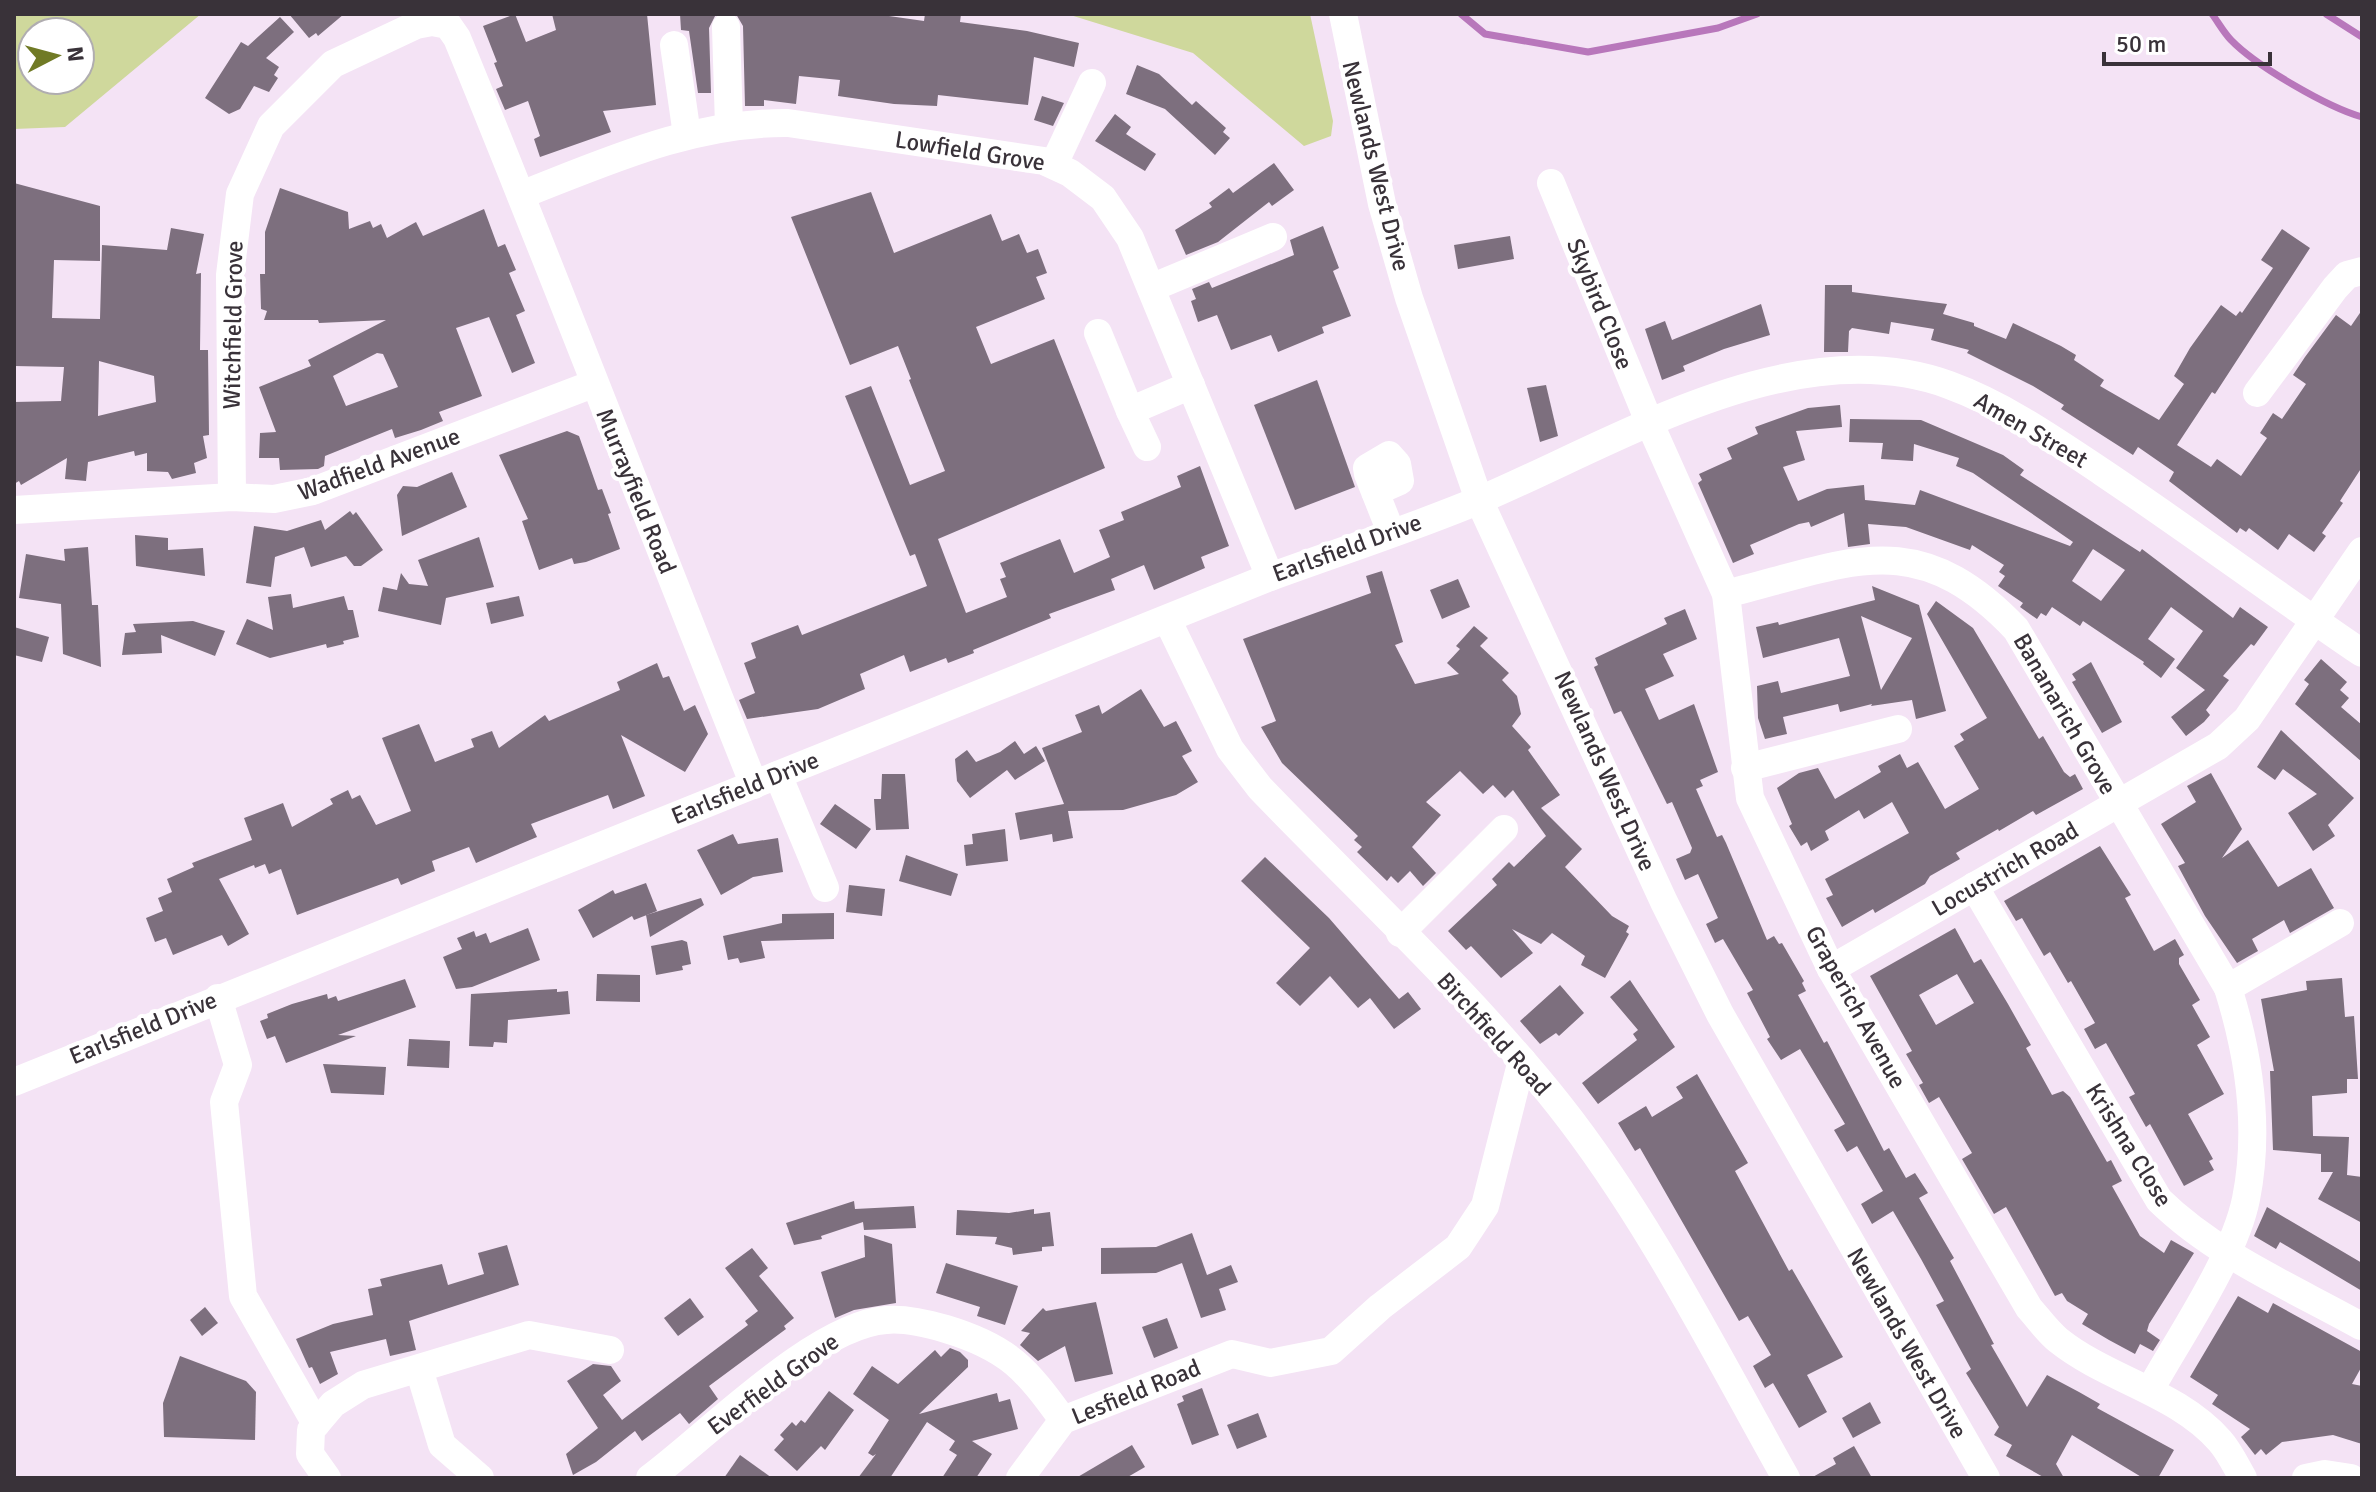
<svg xmlns="http://www.w3.org/2000/svg" width="2376" height="1492" viewBox="0 0 2376 1492" font-family="Signika,sans-serif">
  <style>
    .green { fill: #cfd89c; fill-rule: evenodd }
    .lines { fill: none; stroke-linecap: round; stroke-linejoin: round }
    .stream { stroke: #b877bb; stroke-width: 7 }
    .building { fill: #7d6f7e; fill-rule: evenodd }
    .minor { stroke: #fff; stroke-width: 28 }
    .labels { text-anchor: middle; dominant-baseline: central; stroke-width: 8; stroke-linejoin: round; paint-order: stroke }
    .street-label { font-size: 24px; fill: #393239; stroke: #fff }
  </style>
  <rect width="100%" height="100%" fill="#f4e3f5"/>
  <g class="green">
    <path d="M14 14H201L65 127 14 129ZM32 32H80V80H32Z"/>
    <path d="M1067 14H1310L1333 121 1331 136 1304 146 1193 53Z"/>
  </g>
  <g class="lines">
    <g class="stream">
      <path d="M1461 14 1485 34 1588 52 1718 28 1757 14"/>
      <path d="M2212 14C2218 22 2224 33 2231 40 2256 66 2327 107 2362 117"/>
      <path d="M2326 14 2362 37"/>
    </g>
  </g>
  <g class="building">
    <path d="M289 14H344L318 36 316 33 309 38Z"/>
    <path d="M515 14 526 42 556 30 552 14H647L656 105 603 111 611 132 540 157 534 139 540 136 528 101 505 110 496 89 503 86 494 63 497 62 483 26Z"/>
    <path d="M680 14H716L709 28 711 93H698L689 31 681 30Z"/>
    <path d="M736 14H875L924 21 925 14H961L960 22 1027 31 1079 43 1074 67 1034 57 1028 105 938 95 937 106 894 104 838 96 840 80 799 76 796 104 764 100V106H745L743 26Z"/>
    <path d="M280 17 294 32 266 58 279 67 274 75 278 78 269 92 254 86 240 109 229 114 205 98 241 42 248 46Z"/>
    <path d="M1137 65 1159 74 1192 105 1196 101 1226 128 1223 132 1230 138 1215 155 1165 109 1126 94Z"/>
    <path d="M1042 96 1064 103 1053 126 1034 120Z"/>
    <path d="M1115 114 1131 127 1126 134 1156 154 1145 171 1095 141Z"/>
    <path d="M1274 163 1294 190 1272 206 1269 202 1218 242 1186 255 1175 230 1212 207 1209 203 1229 188 1233 193Z"/>
    <path d="M14 183 100 206V261L54 260 52 318 100 319 102 245 167 250 171 228 204 234 196 274 201 273 200 350H208L209 435 203 436 207 458 194 463 196 473 172 479 168 472 147 471V453L135 456 134 451 88 462 86 481 65 479 67 458 21 485 19 481 14 484V402L61 401 64 367 14 366ZM99 361 154 376 156 402 98 416Z"/>
    <path d="M280 188 348 212 349 229 370 221 373 228 381 224 387 238 416 222 423 236 484 209 498 247 505 244 516 270 509 273 525 311 516 315 535 363 512 373 489 317 456 328 482 396 439 412 443 421 421 430 395 438 392 429 325 456 324 466 318 469 280 470 279 458H259L260 433 276 432 259 387 311 366 308 360 386 320 319 323 318 320H264L267 311 261 309 260 274H265V232ZM377 353 383 354 398 387 346 406 333 376Z"/>
    <path d="M871 192 894 253 991 214 1002 241 1019 234 1027 253 1038 249 1047 273 1036 277 1045 299 976 327 991 364 1054 339 1105 468 938 539 966 613 1007 597 1000 579 1006 577 1000 563 1060 539 1074 573 1110 557 1099 530 1124 520 1121 512 1181 487 1177 476 1200 466 1229 546 1201 557 1205 568 1154 590 1144 565 1111 579 1115 590 1049 614 1051 618 973 650 974 653 948 663 946 658 910 672 904 655 860 674 865 689 818 709 747 719 739 700 755 693 744 663 756 658 751 643 798 625 802 635 927 586 915 554 910 556 845 396 871 386 910 485 945 471 909 380 911 379 898 346 850 365 791 217Z"/>
    <path d="M1323 226 1339 268 1333 271 1351 316 1322 327 1324 333 1278 352 1271 335 1231 350 1217 315 1198 322 1191 301 1196 299 1192 289 1209 282 1212 288 1294 255 1290 240Z"/>
    <path d="M2282 229 2310 248 2215 394 2212 392 2177 445 2211 467 2217 459 2241 476 2267 438 2260 433 2273 413 2282 419 2306 384 2293 375 2305 357 2336 315 2351 326 2362 310V467L2340 501 2343 503 2322 533 2326 536 2314 552 2289 534 2278 550 2249 528 2246 532 2240 528 2237 533 2169 481 2174 472 2138 447 2133 455 2061 409 2064 405 2033 386 1967 353 1969 350 1931 340 1934 329 1891 322 1889 334 1852 328 1849 331 1848 352H1824L1825 285H1852V292L1947 304 1943 314 1974 323V326L2006 339 2013 323 2061 346 2076 355 2074 360 2104 380 2100 386 2159 420 2184 384 2174 376 2190 348 2221 305 2236 316 2240 311 2242 313 2273 268 2261 260Z"/>
    <path d="M1510 236 1514 259 1458 269 1454 245Z"/>
    <path d="M1761 304 1770 335 1724 349 1683 366 1685 371 1662 380 1645 329 1665 321 1672 340Z"/>
    <path d="M1317 380 1355 487 1295 510 1254 405Z"/>
    <path d="M1546 385 1558 436 1540 442 1527 388Z"/>
    <path d="M1840 405 1842 427 1796 431 1805 460 1783 467 1798 501 1827 489 1864 485 1865 500 1915 505 1920 490 2070 546 2073 542 1973 473 1956 466 1959 458 1914 444 1913 461 1881 459 1883 443 1849 442 1850 419 1921 420 2003 455 2024 470 2020 475 2140 552 2142 549 2233 618 2240 607 2268 627 2254 646 2251 644 2223 676 2229 680 2206 710 2210 715 2204 722 2186 736 2171 717 2205 690 2176 668 2203 631 2171 607 2148 639 2175 659 2161 678 2143 664 2144 662 2083 621 2080 626 2052 607 2046 616 2041 613 2037 619 2020 607 2023 603 1998 586 2005 576 1999 572 2004 565 1972 545 1970 550 1906 527 1868 524 1870 544 1848 547 1844 513 1811 527 1809 522 1799 524 1750 545 1754 554 1733 563 1698 483 1702 480 1699 474 1732 459 1727 448 1758 434 1755 427 1808 408ZM2093 549 2125 570 2101 601 2072 581Z"/>
    <path d="M567 431 579 436 598 490 602 489 611 513 608 514 620 549 586 562 574 564 572 558 539 570 522 521 528 519 499 455Z"/>
    <path d="M452 472 467 507 402 536 397 495 403 486 417 487Z"/>
    <path d="M350 511 353 515 356 512 383 550 361 566H354L346 556 311 567 304 547 275 557 271 587 246 583 254 526 287 531 321 520 325 530Z"/>
    <path d="M135 535 168 538V550L203 548 205 576 136 566Z"/>
    <path d="M479 537 494 587 446 598 441 625 378 611 383 587 397 590 401 573 409 584 428 586 418 560Z"/>
    <path d="M88 547 92 605H98L101 667 63 654 61 604 19 598 26 554 65 561 64 549Z"/>
    <path d="M1382 571 1403 642 1395 645 1415 684 1459 674 1447 663 1460 649 1456 646 1474 626 1488 638 1480 646 1509 673 1502 680 1517 696 1521 714 1512 726 1531 747 1528 750 1560 795 1541 808 1582 849 1565 867 1612 916 1629 926 1626 932 1629 934 1605 978 1581 965 1585 956 1552 933 1541 944 1512 929 1533 953 1501 978 1471 946 1466 950 1448 931 1497 885 1492 879 1509 862 1514 867 1546 836 1513 790 1505 798 1493 785 1483 794 1460 771 1426 802 1441 815 1412 847 1436 873 1423 886 1410 871 1398 883 1391 876 1387 881 1357 852 1362 847 1354 840 1358 836 1282 763 1261 727 1276 721 1243 639 1371 593 1366 576Z"/>
    <path d="M1458 579 1470 607 1442 619 1430 590Z"/>
    <path d="M1872 586 1919 605 1946 711 1916 719 1912 700 1871 706 1872 704 1840 712 1838 704 1783 717 1787 734 1765 739 1758 718 1757 686 1778 681 1781 693 1850 676 1839 638 1763 658 1756 627 1778 622 1779 625 1875 600ZM1861 616 1912 638 1881 690Z"/>
    <path d="M291 594 293 608 344 596 348 610H353L359 637 343 641 344 644 327 648 326 644 270 658 236 644 247 619 273 630 268 597Z"/>
    <path d="M519 596 524 616 491 624 486 603Z"/>
    <path d="M1936 601 1973 628 2039 739 2043 736 2064 772 2070 777 2075 774 2083 789 2036 815 2033 811 1999 831 1998 829 1956 853 1960 859 1930 876 1925 884 1875 913 1873 909 1842 927 1826 898 1833 895 1825 879 1909 833 1892 802 1864 819 1859 810 1825 831 1829 840 1811 851 1807 842 1801 846 1789 826 1792 824 1777 788 1799 773 1818 768 1835 799 1881 772 1878 766 1900 754 1907 768 1918 762 1945 809 1979 789 1954 746 1964 740 1960 734 1987 718 1927 614Z"/>
    <path d="M1685 609 1697 639 1663 654 1674 676 1645 689 1659 720 1694 704 1718 772 1700 780 1703 786 1696 789 1717 837 1722 835 1726 843 1767 940 1774 936 1779 944 1782 943 1804 981 1802 983 1806 991 1798 995 1824 1043 1827 1041 1884 1151 1889 1148 1906 1178 1915 1173 1928 1193 1919 1198 1954 1258 1950 1261 1994 1344 1991 1345 2027 1407 2047 1375 2079 1392 2100 1404 2097 1408 2174 1450 2158 1478H2143L2072 1435 2056 1464 2064 1478H2045L2006 1456 2012 1445 1994 1435 1999 1427 1966 1373 1971 1369 1936 1305 1944 1301 1921 1259 1893 1211 1872 1224 1861 1204 1883 1191 1857 1146 1847 1152 1834 1130 1845 1124 1800 1049 1781 1060 1767 1039 1770 1037 1747 993 1753 990 1723 939 1715 943 1706 924 1718 918 1698 874 1685 880 1676 859 1690 853 1692 848 1672 802 1667 804 1621 711 1614 714 1594 667 1598 665 1595 658 1667 624 1664 618Z"/>
    <path d="M193 621 225 631 215 656 161 635 162 653 122 655 125 633 136 632 133 624Z"/>
    <path d="M14 627 49 637 42 662 14 655Z"/>
    <path d="M2321 659 2347 682 2340 690 2349 698 2341 707 2362 725V762L2295 704 2309 684 2304 680Z"/>
    <path d="M2091 662 2122 722 2102 733 2072 682 2076 680 2072 674Z"/>
    <path d="M657 663 663 678 669 676 684 711 695 705 708 734 685 772 621 735 645 796 613 809 608 795 531 824 537 837 476 863 469 847 432 861 435 871 401 885 398 878 297 915 281 869 269 874 265 864 255 868 254 865 219 879 249 934 228 946 222 935 173 955 166 938 155 942 146 918 163 911 158 898 172 892 167 879 194 867 192 863 252 840 244 818 283 803 292 827 333 804 330 799 348 790 352 799 360 795 376 825 411 811 382 738 419 724 435 762 474 747 471 739 492 731 499 748 545 715 549 721 620 690 617 682Z"/>
    <path d="M1141 689 1164 727 1176 721 1192 751 1182 756 1198 782 1176 795 1123 810 1068 811 1073 838 1053 842 1052 834 1020 840 1015 813 1064 804 1042 748 1082 732 1075 715 1099 705 1102 714Z"/>
    <path d="M2281 730 2354 798 2328 825 2335 836 2313 851 2288 813 2317 794 2283 769 2275 780 2257 767Z"/>
    <path d="M1015 741 1024 754 1036 746 1045 761 1015 780 1007 770 970 798 957 781 955 759 967 750 976 762 1000 752Z"/>
    <path d="M2211 773 2242 829 2222 858 2248 840 2278 887 2311 868 2334 908 2290 933 2284 920 2252 939 2258 951 2237 963 2205 916 2178 866 2185 863 2161 824 2196 802 2187 786Z"/>
    <path d="M882 774H905L909 829 876 830 874 799H881Z"/>
    <path d="M835 804 871 829 856 849 820 824Z"/>
    <path d="M1005 829 1008 861 966 866 964 845 973 844 972 834Z"/>
    <path d="M733 834 738 844 778 838 783 872 753 877 721 895 697 850Z"/>
    <path d="M2100 846 2131 895 2125 898 2154 951 2175 939 2184 955 2179 958V964L2200 1000 2192 1005 2210 1037 2197 1045 2224 1094 2188 1114 2213 1159 2209 1161 2214 1170 2184 1186 2150 1124 2146 1127 2129 1097 2135 1094 2106 1043 2095 1049 2084 1029 2095 1023 2071 981 2068 983 2050 952 2044 956 2022 918 2016 921 2004 901Z"/>
    <path d="M906 855 958 874 951 896 899 881Z"/>
    <path d="M1265 857 1329 918 1399 999 1408 992 1421 1009 1394 1029 1370 998 1358 1008 1330 976 1300 1006 1276 983 1310 948 1241 881Z"/>
    <path d="M646 883 657 911 634 920 632 916 593 938 578 910 613 890 615 894Z"/>
    <path d="M849 885 885 889 882 916 846 912Z"/>
    <path d="M701 898 704 905 650 937 646 915Z"/>
    <path d="M834 913V939L761 941 765 958 740 963 738 958 728 960 723 936 782 923V914Z"/>
    <path d="M528 928 540 960 472 987 456 989 443 957 462 949 457 938 474 931 476 937 486 933 490 943Z"/>
    <path d="M1955 928 1974 963 1981 959 2008 1004 2031 1045 2026 1048 2052 1095 2063 1091 2070 1097 2107 1162 2111 1160 2122 1181 2112 1186 2140 1236 2164 1253 2171 1240 2194 1253 2149 1324 2147 1331 2160 1340 2153 1351 2140 1344 2135 1354 2109 1340 2082 1324 2088 1314 2067 1301 2062 1293 2055 1296 2006 1207 1994 1214 1962 1159 1972 1153 1939 1097 1929 1103 1919 1085 1923 1083 1906 1054 1912 1051 1870 976ZM1957 974 1974 1003 1936 1025 1919 995Z"/>
    <path d="M682 940 687 942 691 964 682 966 683 970 656 975 651 946Z"/>
    <path d="M597 974 640 975V1002L596 1001Z"/>
    <path d="M2342 978 2345 1017 2354 1016 2358 1079H2347V1093L2312 1096 2313 1136 2349 1137 2347 1175 2362 1177V1223L2318 1199 2333 1172H2321V1154L2273 1150 2270 1071H2274L2261 999 2307 990 2306 981Z"/>
    <path d="M405 979 416 1007 338 1035 356 1036 286 1063 275 1036 267 1039 260 1021 268 1018 267 1014 292 1004 327 994 328 999 336 996 338 1001Z"/>
    <path d="M1630 980 1675 1047 1598 1104 1582 1083 1637 1040 1633 1034 1638 1030 1610 997Z"/>
    <path d="M1560 985 1584 1013 1559 1036 1556 1033 1540 1044 1520 1021Z"/>
    <path d="M557 989V992L568 991 570 1014 508 1020 507 1043 494 1042 493 1047 469 1046 471 994Z"/>
    <path d="M409 1039 450 1041 449 1068 407 1066Z"/>
    <path d="M323 1064 386 1067 384 1095 331 1093Z"/>
    <path d="M1697 1074 1748 1163 1735 1171 1789 1271 1792 1269 1843 1357 1807 1375 1827 1412 1799 1428 1773 1383 1765 1388 1753 1366 1771 1355 1748 1316 1739 1321 1640 1148 1635 1151 1618 1123 1646 1106 1652 1117 1683 1098 1676 1087Z"/>
    <path d="M854 1201 855 1209 914 1206 916 1228 864 1230 863 1222 821 1236 822 1239 794 1245 786 1223Z"/>
    <path d="M2267 1207 2362 1263V1291L2280 1242 2276 1249 2254 1236Z"/>
    <path d="M1034 1209V1214L1050 1212 1054 1246 1042 1247V1251L1013 1255 1012 1248 995 1244 997 1237 956 1235 957 1210 1009 1213Z"/>
    <path d="M1192 1233 1207 1275 1231 1265 1238 1282 1219 1289 1226 1310 1201 1318 1182 1263 1156 1273 1101 1274V1248L1156 1247Z"/>
    <path d="M864 1235 892 1244 896 1303 854 1310 835 1318 821 1272 865 1257Z"/>
    <path d="M507 1245 519 1285 409 1321 416 1350 390 1356 386 1339 330 1352 338 1374 320 1384 312 1367 309 1368 296 1339 333 1324 373 1315 368 1289 382 1286 380 1279 442 1264 448 1285 484 1274 478 1253Z"/>
    <path d="M752 1248 768 1268 759 1276 794 1318 784 1326 786 1329 709 1386 718 1399 689 1424 680 1413 642 1441 635 1431 596 1462 573 1475 566 1454 598 1428 567 1381 593 1364 611 1366 621 1381 603 1395 622 1420 748 1325 745 1321 758 1311 725 1268Z"/>
    <path d="M946 1263 1018 1286 1005 1325 977 1316 980 1307 936 1293Z"/>
    <path d="M2238 1296 2268 1313 2273 1303 2362 1352V1366L2352 1384 2362 1386V1444L2333 1435 2282 1442 2266 1455 2261 1449 2255 1455 2241 1437 2250 1429 2212 1404 2218 1395 2190 1377Z"/>
    <path d="M690 1298 704 1317 678 1336 664 1318Z"/>
    <path d="M1096 1302 1113 1374 1075 1382 1065 1346 1038 1361 1020 1345 1030 1333 1021 1331 1043 1308 1046 1311Z"/>
    <path d="M205 1307 218 1323 202 1336 190 1320Z"/>
    <path d="M1167 1318 1178 1348 1154 1358 1142 1327Z"/>
    <path d="M950 1348 960 1352 968 1360V1367L919 1414 997 1393 999 1402 1010 1399 1018 1429 972 1441 992 1454 976 1478H942L957 1455 949 1450 955 1441 927 1422 890 1478H858L876 1454 873 1456 868 1453 889 1420 853 1394 872 1366 898 1384 935 1350 941 1357Z"/>
    <path d="M180 1356 246 1381 256 1392 255 1440 164 1437 163 1403Z"/>
    <path d="M1202 1388 1219 1435 1192 1445 1177 1404 1184 1401 1182 1396Z"/>
    <path d="M829 1391 854 1410 825 1450 821 1446 797 1471 774 1450 784 1439 780 1435 792 1422 796 1426 801 1420 805 1423Z"/>
    <path d="M1870 1402 1881 1423 1853 1438 1842 1418Z"/>
    <path d="M1258 1413 1267 1437 1237 1449 1227 1425Z"/>
    <path d="M1132 1445 1145 1467 1126 1478H1076Z"/>
    <path d="M1854 1446 1872 1478H1811L1836 1464 1833 1458Z"/>
    <path d="M740 1455 772 1478H724Z"/>
  </g>
  <g class="lines">
    <g class="minor">
      <path d="M1343 14 1382 204 1409 298 1479 500 1664 902 1720 1014 1986 1478"/>
      <path d="M726 27 729 126"/>
      <path d="M674 45 687 135"/>
      <path d="M1054 164 1092 83"/>
      <path d="M1551 183 1650 424 1726 594 1750 798 1831 969 2029 1308C2038 1318 2047 1331 2058 1340 2108 1380 2177 1392 2220 1441 2229 1451 2236 1466 2243 1478"/>
      <path d="M521 195C608 161 693 122 788 123L1044 161 1070 173 1103 198 1130 238 1270 577"/>
      <path d="M1151 288 1273 237"/>
      <path d="M1098 333 1130 411 1191 385"/>
      <path d="M2257 393 2335 288 2347 275 2362 271"/>
      <path d="M1130 411 1147 447"/>
      <path d="M1375 492 1400 481 1397 464 1389 455 1367 468 1368 474 1391 532"/>
      <path d="M232 497 230 275 240 194 271 126 333 64 416 25 432 22 448 25 457 38C559 286 654 536 754 785"/>
      <path d="M14 510 232 497 274 499 313 491 593 384"/>
      <path d="M1726 594C1850 563 1916 524 2016 629L2228 988C2249 1055 2260 1129 2246 1199 2234 1258 2180 1336 2150 1390"/>
      <path d="M1167 619 1230 749 1260 788C1360 892 1469 992 1559 1105 1649 1219 1715 1352 1786 1478"/>
      <path d="M1745 768 1898 729"/>
      <path d="M778 775 825 888"/>
      <path d="M1974 886 2159 1200C2215 1255 2293 1288 2361 1326"/>
      <path d="M1400 933 1504 829"/>
      <path d="M1831 969 2218 746 2247 719 2362 551"/>
      <path d="M2228 988 2340 923"/>
      <path d="M218 998 238 1065 224 1102 243 1296 316 1424"/>
      <path d="M14 1082 1270 577C1341 551 1413 528 1482 499 1620 440 1796 329 1949 385 2004 405 2054 440 2102 472 2190 531 2275 594 2362 653"/>
      <path d="M419 1369 442 1445 480 1478"/>
      <path d="M327 1478 310 1454 311 1430 333 1404 363 1385 529 1335 610 1350"/>
      <path d="M650 1478C708 1435 815 1325 886 1320 905 1318 929 1324 946 1329 1009 1348 1026 1369 1063 1420"/>
      <path d="M1020 1478 1063 1420 1232 1354 1270 1363 1331 1351 1380 1307 1458 1247 1485 1206 1522 1060"/>
      <path d="M2306 1478 2325 1474 2351 1478"/>
    </g>
  </g>
  <g class="labels">
    <g class="street-label">
      <text transform="translate(970 151) rotate(9)">Lowfield Grove</text>
      <text transform="translate(1376 166) rotate(76)">Newlands West Drive</text>
      <text transform="translate(1600 304) rotate(68)">Skybird Close</text>
      <text transform="translate(233 325) rotate(-89)">Witchfield Grove</text>
      <text transform="translate(2031 430) rotate(30)">Amen Street</text>
      <text transform="translate(379 464) rotate(-20)">Wadfield Avenue</text>
      <text transform="translate(636 491) rotate(68)">Murrayfield Road</text>
      <text transform="translate(1347 548) rotate(-20)">Earlsfield Drive</text>
      <text transform="translate(2065 714) rotate(60)">Bananarich Grove</text>
      <text transform="translate(1605 771) rotate(66)">Newlands West Drive</text>
      <text transform="translate(745 788) rotate(-22)">Earlsfield Drive</text>
      <text transform="translate(2005 869) rotate(-30)">Locustrich Road</text>
      <text transform="translate(1856 1007) rotate(61)">Graperich Avenue</text>
      <text transform="translate(143 1028) rotate(-22)">Earlsfield Drive</text>
      <text transform="translate(1494 1034) rotate(48)">Birchfield Road</text>
      <text transform="translate(2129 1145) rotate(58)">Krishna Close</text>
      <text transform="translate(1907 1343) rotate(60)">Newlands West Drive</text>
      <text transform="translate(773 1384) rotate(-36)">Everfield Grove</text>
      <text transform="translate(1136 1392) rotate(-22)">Lesfield Road</text>
    </g>
  </g>
  <rect width="2376" height="1492" fill="none" stroke="#393239" stroke-width="32"/>
  <g transform="translate(56 56) rotate(84)"><circle r="38" fill="#ffffff" stroke="#b0adb0" stroke-width="2"/>
  <path d="M0-6L14 30L0 20L-14 30Z" fill="#707a25"/>
  <text y="-12" font-size="22" font-weight="bold" text-anchor="middle" fill="#393239">N</text>
  </g>
  <path d="M2104 52v12h166v-12" fill="none" stroke="#393239" stroke-width="4"/>
  <text x="2116" y="52" font-size="24" fill="#393239" stroke="#ffffff" stroke-width="6" paint-order="stroke">50 m</text>
</svg>
